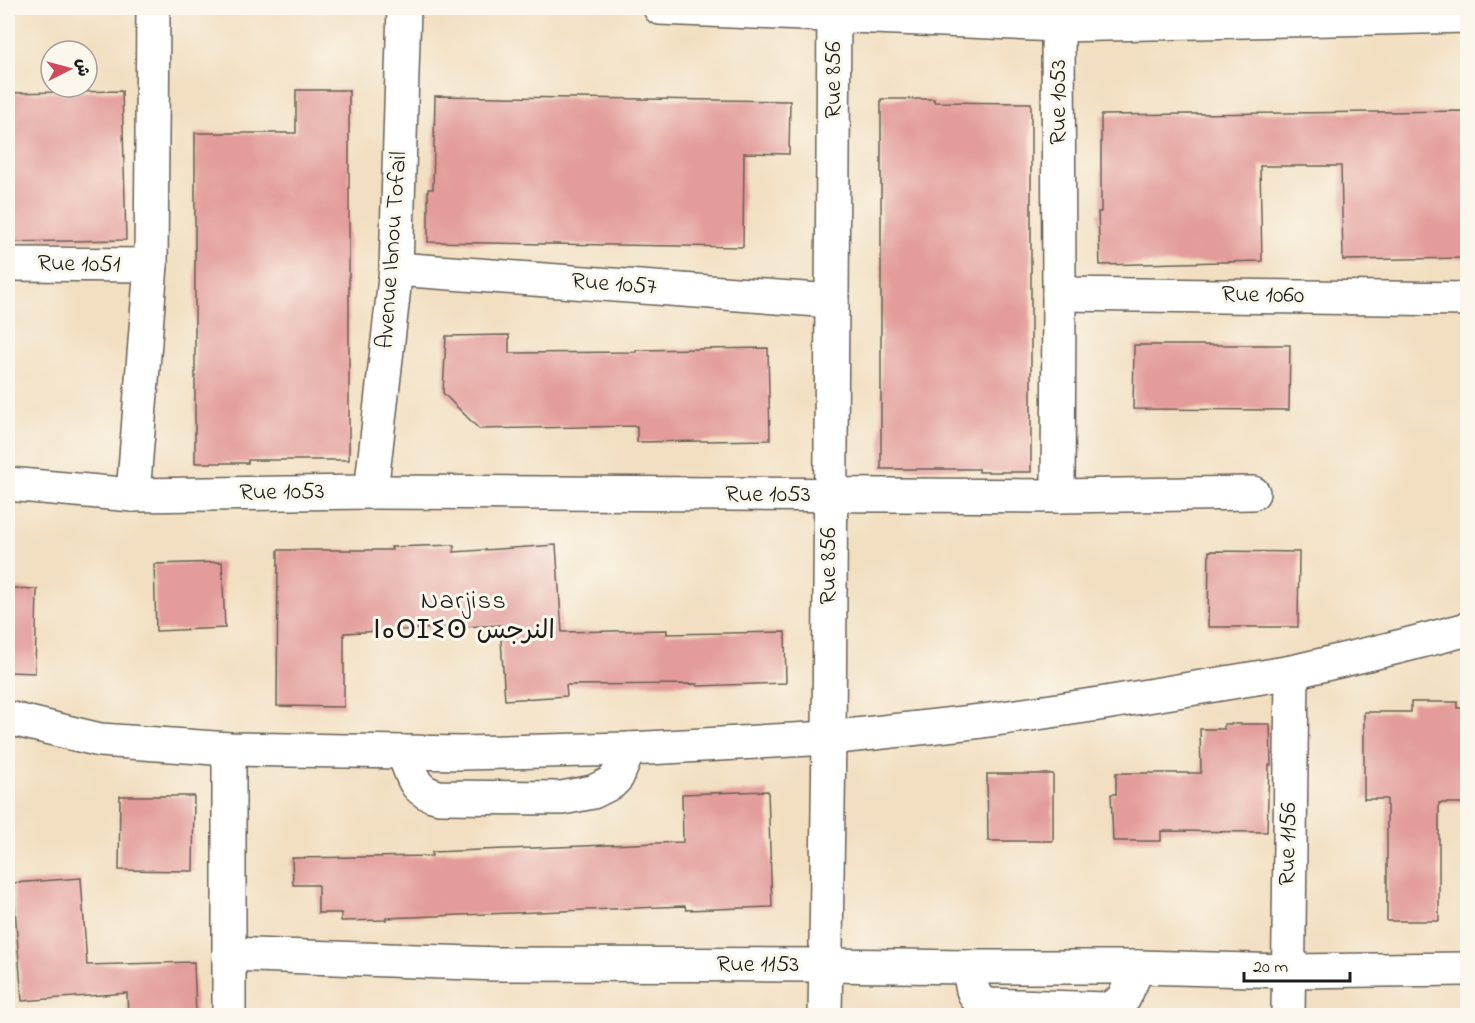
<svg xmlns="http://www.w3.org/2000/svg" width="1475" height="1023" viewBox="0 0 1475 1023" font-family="'Indie Flower','Playpen Sans Arabic','Noto Sans Tifinagh',sans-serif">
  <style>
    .building { fill: #e39c9a }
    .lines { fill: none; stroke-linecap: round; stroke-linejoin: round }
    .street-casing { stroke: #676056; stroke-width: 36 }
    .street { stroke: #fff; stroke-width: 33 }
    .labels { text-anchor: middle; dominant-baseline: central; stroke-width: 6; stroke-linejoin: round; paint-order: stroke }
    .street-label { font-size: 24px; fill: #1c1c1c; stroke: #fbf7ec }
    .neighbourhood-label { font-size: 26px; letter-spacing: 1.5px; fill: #1c1c1c; stroke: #fbf7ec }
  </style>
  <rect width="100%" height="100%" fill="#fbf7ec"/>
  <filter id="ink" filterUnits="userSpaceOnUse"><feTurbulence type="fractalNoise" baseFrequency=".0167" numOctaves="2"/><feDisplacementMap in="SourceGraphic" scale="12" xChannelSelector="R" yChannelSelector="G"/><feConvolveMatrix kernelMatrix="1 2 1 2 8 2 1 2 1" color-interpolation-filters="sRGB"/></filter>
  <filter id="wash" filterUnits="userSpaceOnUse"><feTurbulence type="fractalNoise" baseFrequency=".008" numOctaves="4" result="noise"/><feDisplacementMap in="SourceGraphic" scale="24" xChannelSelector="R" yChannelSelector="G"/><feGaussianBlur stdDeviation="1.35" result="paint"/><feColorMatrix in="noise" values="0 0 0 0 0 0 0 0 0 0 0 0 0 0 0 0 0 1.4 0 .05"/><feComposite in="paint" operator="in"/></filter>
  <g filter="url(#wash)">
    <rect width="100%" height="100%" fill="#f2dfc1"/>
    <g id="blocks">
      <g class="building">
        <path d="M296 90H349V460H248V463H195V133H296Z"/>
        <path d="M122 91 126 240 8 242V93Z"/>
        <path d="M435 96 790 101 789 154 744 153 743 247 428 242V189H433Z"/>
        <path d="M881 99H934V102L1031 103V472H979V469H881Z"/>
        <path d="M1467 111V258L1343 260 1341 166H1260L1262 261 1100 265 1098 212H1101V115Z"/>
        <path d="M509 335V353L636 352V350L768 348 770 440 637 442V426L479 429 443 393 446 336Z"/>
        <path d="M1134 345H1290L1289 410 1133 409Z"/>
        <path d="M454 545V552L556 545 562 632 667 630V634L785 632 786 683 697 686V684L566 685 567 696 505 700 500 625 344 633V707L277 706 278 550H392L391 547Z"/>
        <path d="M1209 551 1299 552 1298 627H1208Z"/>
        <path d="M222 562 225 628 156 631 154 564Z"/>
        <path d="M8 588 37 589 35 673 8 672Z"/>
        <path d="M1411 702H1457V708H1467V803H1439V921H1387V799H1364V712H1411Z"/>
        <path d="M1224 724H1270L1271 765H1269L1267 832 1161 831V841H1113L1111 794H1116V773H1201L1200 729H1224Z"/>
        <path d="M987 774H1053V841H988Z"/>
        <path d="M768 791 772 907 686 910 685 906 386 918V920L341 921V913H318V885H293L292 858 432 856V852L683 842 682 794Z"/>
        <path d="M120 796H194L193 871 119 870Z"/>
        <path d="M81 878 87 965 194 962 196 1016H128L127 993 22 1001 13 883Z"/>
      </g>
    </g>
  </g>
  <g filter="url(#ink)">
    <use href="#blocks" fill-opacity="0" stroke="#676056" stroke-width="1.5"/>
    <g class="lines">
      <g class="street-casing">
        <g id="street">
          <path d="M660 8 1058 25 1468 16"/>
          <path d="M8 264 151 265"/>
          <path d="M396 269 832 301"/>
          <path d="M1059 294 1468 299"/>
          <path d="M8 484 133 495 371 492 1058 496 1059 294 1058 25"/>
          <path d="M371 492 396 269 404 8"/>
          <path d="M133 495 151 265 153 8"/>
          <path d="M1058 496 1253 493"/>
          <path d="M8 718 100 740 229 749 461 753 629 749 829 738 982 721 1099 704 1292 672 1402 646 1468 629"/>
          <path d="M403 752C413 775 412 791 439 797L562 798 593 792 611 783 617 777 629 749"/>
          <path d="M229 954 497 964 825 965 969 967H1138L1288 971 1468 969"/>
          <path d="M969 967C972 983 970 997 986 1005L1105 1009 1114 1007 1124 998 1138 967"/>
          <path d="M229 1016V749"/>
          <path d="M825 1016 829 738 834 8"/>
          <path d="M1288 1016 1292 672"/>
        </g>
      </g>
      <use href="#street" class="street"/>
    </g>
  </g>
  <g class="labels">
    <g class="street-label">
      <text transform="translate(834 80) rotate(-90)">Rue 856</text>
      <text transform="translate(1059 102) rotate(-90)">Rue 1053</text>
      <text transform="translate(393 250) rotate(-86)">Avenue Ibnou Tofail</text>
      <text transform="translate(79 265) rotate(1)">Rue 1051</text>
      <text transform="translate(614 285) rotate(4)">Rue 1057</text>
      <text transform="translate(1263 296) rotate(1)">Rue 1060</text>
      <text transform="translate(282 493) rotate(-1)">Rue 1053</text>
      <text x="768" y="495">Rue 1053</text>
      <text transform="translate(829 566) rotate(-90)">Rue 856</text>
      <text transform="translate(1289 844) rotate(-89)">Rue 1156</text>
      <text x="758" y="965">Rue 1153</text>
    </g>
    <g class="neighbourhood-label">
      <text x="464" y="602">Narjiss<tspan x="464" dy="30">ⵏⴰⵔⵊⵉⵙ النرجس</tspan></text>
    </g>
  </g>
  <rect width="1475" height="1023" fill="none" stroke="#fbf7ec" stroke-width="30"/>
  <g transform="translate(69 69) rotate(84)"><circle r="28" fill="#fbf7ec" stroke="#a29f99" stroke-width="1.5"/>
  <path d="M0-4.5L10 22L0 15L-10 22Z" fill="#d1495b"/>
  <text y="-9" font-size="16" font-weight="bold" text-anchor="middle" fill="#1c1c1c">ش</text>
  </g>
  <path d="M1244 972v9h106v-9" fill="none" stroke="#1c1c1c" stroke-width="3"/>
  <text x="1253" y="972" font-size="18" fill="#1c1c1c" stroke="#fbf7ec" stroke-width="4.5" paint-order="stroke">20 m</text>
</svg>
